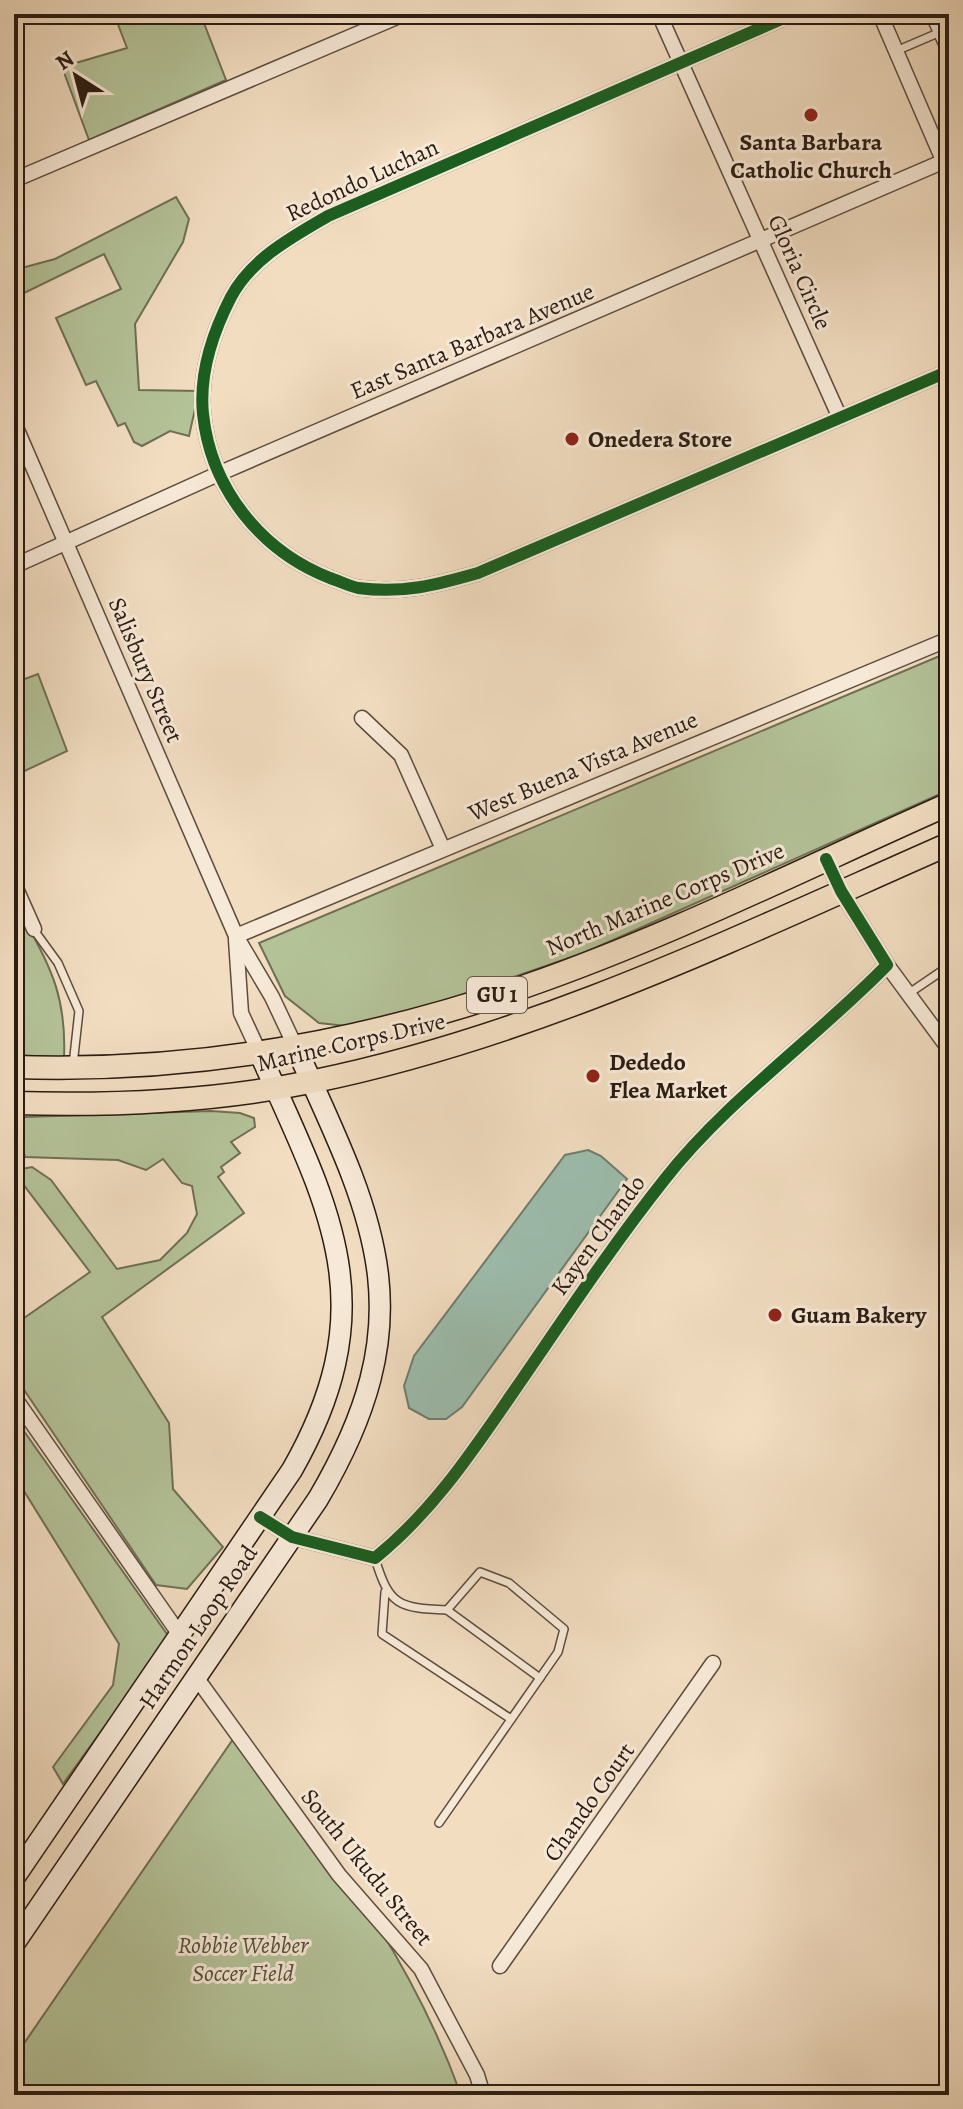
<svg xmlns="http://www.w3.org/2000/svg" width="963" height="2109" viewBox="0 0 963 2109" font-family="Alegreya,serif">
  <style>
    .green { fill: #b4c298; stroke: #6f6f56; stroke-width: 2 }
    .water { fill: #9cbdad; stroke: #6e7d6f; stroke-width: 2 }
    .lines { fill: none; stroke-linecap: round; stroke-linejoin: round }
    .service-casing { stroke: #5c4c3e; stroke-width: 10 }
    .minor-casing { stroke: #5c4c3e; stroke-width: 17 }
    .secondary-casing { stroke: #2a1c13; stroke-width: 23 }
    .primary-casing { stroke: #2a1c13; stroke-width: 25 }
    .service { stroke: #f7e9d7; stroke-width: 7 }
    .minor { stroke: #f7e9d7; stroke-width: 14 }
    .secondary { stroke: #f7e9d7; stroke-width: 20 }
    .primary { stroke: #f2ddc1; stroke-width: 22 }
    .cycleway-casing { stroke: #f7e9d7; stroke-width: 17 }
    .cycleway { stroke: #1b5e20; stroke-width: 12 }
    .poi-dot { fill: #8f2418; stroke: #f7e9d7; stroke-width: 3 }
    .labels { text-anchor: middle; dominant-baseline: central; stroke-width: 6; stroke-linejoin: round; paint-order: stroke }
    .shield { fill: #f7e9d7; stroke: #685a4e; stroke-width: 2 }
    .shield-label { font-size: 22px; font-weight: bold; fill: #2a1c13 }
    .poi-label { font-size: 24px; font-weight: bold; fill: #2a1c13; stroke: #f7e9d7; text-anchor: start }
    .street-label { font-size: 24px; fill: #2a1c13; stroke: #f7e9d7 }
    .park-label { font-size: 24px; font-style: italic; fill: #534e3b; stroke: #f7e9d7 }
  </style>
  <rect width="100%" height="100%" fill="#f2ddc1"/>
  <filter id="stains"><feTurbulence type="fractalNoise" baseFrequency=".0025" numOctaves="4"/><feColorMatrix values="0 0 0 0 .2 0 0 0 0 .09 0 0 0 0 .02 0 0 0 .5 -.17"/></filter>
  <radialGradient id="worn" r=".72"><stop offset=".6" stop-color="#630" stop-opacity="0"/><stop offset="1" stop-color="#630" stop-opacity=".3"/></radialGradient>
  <g class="green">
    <path d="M114 14H210L202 18 226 80 89 140 62 67 127 48Z"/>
    <path d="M176 197 189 219 183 242 135 324 139 390 199 391 189 436 170 431 142 446 134 442 125 423 118 426 96 381 86 385 56 318 121 289 104 254 14 298V270L55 259Z"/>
    <path d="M949 652V790L584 953 364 1028 319 1023 285 996 259 943Z"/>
    <path d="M38 674 67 751 14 776V683Z"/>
    <path d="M14 899C45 960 67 987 64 1058L14 1055Z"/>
    <path d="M211 1111 240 1113 254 1118 255 1127 231 1142 240 1153 221 1167 224 1172 218 1177 244 1213 102 1317 169 1423 173 1489 223 1547 187 1589 156 1585 14 1375V1325L90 1272 23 1184 21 1169 32 1167 51 1180 117 1269 160 1260 187 1233 197 1214 192 1186 182 1183 163 1159 146 1170 118 1160 25 1157 17 1127 25 1117Z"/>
    <path d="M14 1417 169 1637 63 1784 53 1767 113 1685 119 1644 14 1475Z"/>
    <path d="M240 1729C327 1849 410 1953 461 2095H14V2058Z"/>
  </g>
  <path class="water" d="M588 1150 601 1156 627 1179 462 1407 446 1419H429L409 1408 404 1386 414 1356 565 1155Z"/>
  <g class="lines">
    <g class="service-casing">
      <g id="service">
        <path d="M929 14 949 59"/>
        <path d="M896 51 938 33"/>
        <path d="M34 930 58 963 79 1011 73 1065"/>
        <path d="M908 994 949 966"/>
        <path d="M375 1558C389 1606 399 1608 447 1610L480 1572 509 1583 564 1629 558 1652 439 1823"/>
        <path d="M385 1592 382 1634 511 1719"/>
        <path d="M447 1610 540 1678"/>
      </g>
    </g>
    <g class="minor-casing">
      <g id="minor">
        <path d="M659 14 840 418"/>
        <path d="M793 14 328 216C292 237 251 259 231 297 213 332 199 374 203 414 211 489 261 551 330 578 339 581 349 586 358 588 403 594 436 585 478 573L949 371"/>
        <path d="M880 14 949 174"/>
        <path d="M14 180 404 14"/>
        <path d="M14 423 236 936 272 997 296 1048"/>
        <path d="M14 566 218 474 949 159"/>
        <path d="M362 718 401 755 443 849"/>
        <path d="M14 884 34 929"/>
        <path d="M236 936 949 639"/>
        <path d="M236 940 241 1013 260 1054"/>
        <path d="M887 965 949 1049"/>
        <path d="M14 1397 180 1635"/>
        <path d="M260 1517 292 1537 375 1558C433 1511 472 1452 514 1391 563 1320 611 1247 665 1179 726 1101 817 1037 887 965L841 891 826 859"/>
        <path d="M196 1677 339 1875 421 1969 477 2075 483 2095"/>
        <path d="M500 1966 713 1663"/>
      </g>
    </g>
    <g class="secondary-casing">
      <g id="secondary">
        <path d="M14 1878 292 1470C386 1305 330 1210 260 1054"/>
        <path d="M14 1944 318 1499C425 1317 377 1224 296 1048"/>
      </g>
    </g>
    <g class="primary-casing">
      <g id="primary">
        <path d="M14 1067C189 1073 361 1043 526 986 670 936 809 866 949 804"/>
        <path d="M14 1103C113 1106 218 1101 315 1081 538 1035 742 935 949 844"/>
      </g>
    </g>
    <use href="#service" class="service"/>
    <use href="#minor" class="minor"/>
    <use href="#secondary" class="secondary"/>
    <use href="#primary" class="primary"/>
    <g class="cycleway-casing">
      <g id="cycleway">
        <path d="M793 14 328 216C292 237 251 259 231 297 213 332 199 374 203 414 211 489 261 551 330 578 339 581 349 586 358 588 403 594 436 585 478 573L949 371"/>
        <path d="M260 1517 292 1537 375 1558C433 1511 472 1452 514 1391 563 1320 611 1247 665 1179 726 1101 817 1037 887 965L841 891 826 859"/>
      </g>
    </g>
    <use href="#cycleway" class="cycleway"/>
  </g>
  <g class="poi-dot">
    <circle cx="811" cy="115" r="8"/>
    <circle cx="572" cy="439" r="8"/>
    <circle cx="593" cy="1076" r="8"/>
    <circle cx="775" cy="1315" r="8"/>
  </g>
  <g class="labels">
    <rect class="shield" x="467" y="977" width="60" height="36" rx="6"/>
    <g class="shield-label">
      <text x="497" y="995">GU 1</text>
    </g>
    <g class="poi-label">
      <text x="811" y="142" text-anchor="middle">Santa Barbara<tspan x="811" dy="28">Catholic Church</tspan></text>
      <text x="588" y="439">Onedera Store</text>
      <text x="609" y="1062">Dededo<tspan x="609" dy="28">Flea Market</tspan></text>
      <text x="791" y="1315">Guam Bakery</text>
    </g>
    <g class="street-label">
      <text transform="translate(362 180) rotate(-25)">Redondo Luchan</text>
      <text transform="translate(800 272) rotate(66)">Gloria Circle</text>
      <text transform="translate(472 341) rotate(-23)">East Santa Barbara Avenue</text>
      <text transform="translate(146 670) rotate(67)">Salisbury Street</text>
      <text transform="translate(583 766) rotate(-23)">West Buena Vista Avenue</text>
      <text transform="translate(665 899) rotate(-23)">North Marine Corps Drive</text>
      <text transform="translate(351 1042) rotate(-13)">Marine Corps Drive</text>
      <text transform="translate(598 1235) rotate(-54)">Kayen Chando</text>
      <text transform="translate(198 1627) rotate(-56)">Harmon Loop Road</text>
      <text transform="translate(589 1802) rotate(-55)">Chando Court</text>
      <text transform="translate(367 1867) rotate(51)">South Ukudu Street</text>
    </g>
    <g class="park-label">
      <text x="243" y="1945">Robbie Webber<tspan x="243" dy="28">Soccer Field</tspan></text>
    </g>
  </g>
  <rect width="963" height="2109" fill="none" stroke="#f2ddc1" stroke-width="48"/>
  <rect x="16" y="16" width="931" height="2077" fill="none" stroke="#2a1c13" stroke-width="4"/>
  <rect x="24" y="24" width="915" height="2061" fill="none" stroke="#2a1c13" stroke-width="2"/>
  <g transform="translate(76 76) rotate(324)" stroke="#f7e9d7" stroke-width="6" paint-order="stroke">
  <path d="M0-6L14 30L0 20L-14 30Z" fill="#2a1c13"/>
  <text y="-12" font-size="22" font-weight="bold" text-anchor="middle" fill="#2a1c13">N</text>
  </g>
  <rect width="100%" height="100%" filter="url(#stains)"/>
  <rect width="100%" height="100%" fill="url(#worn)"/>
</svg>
